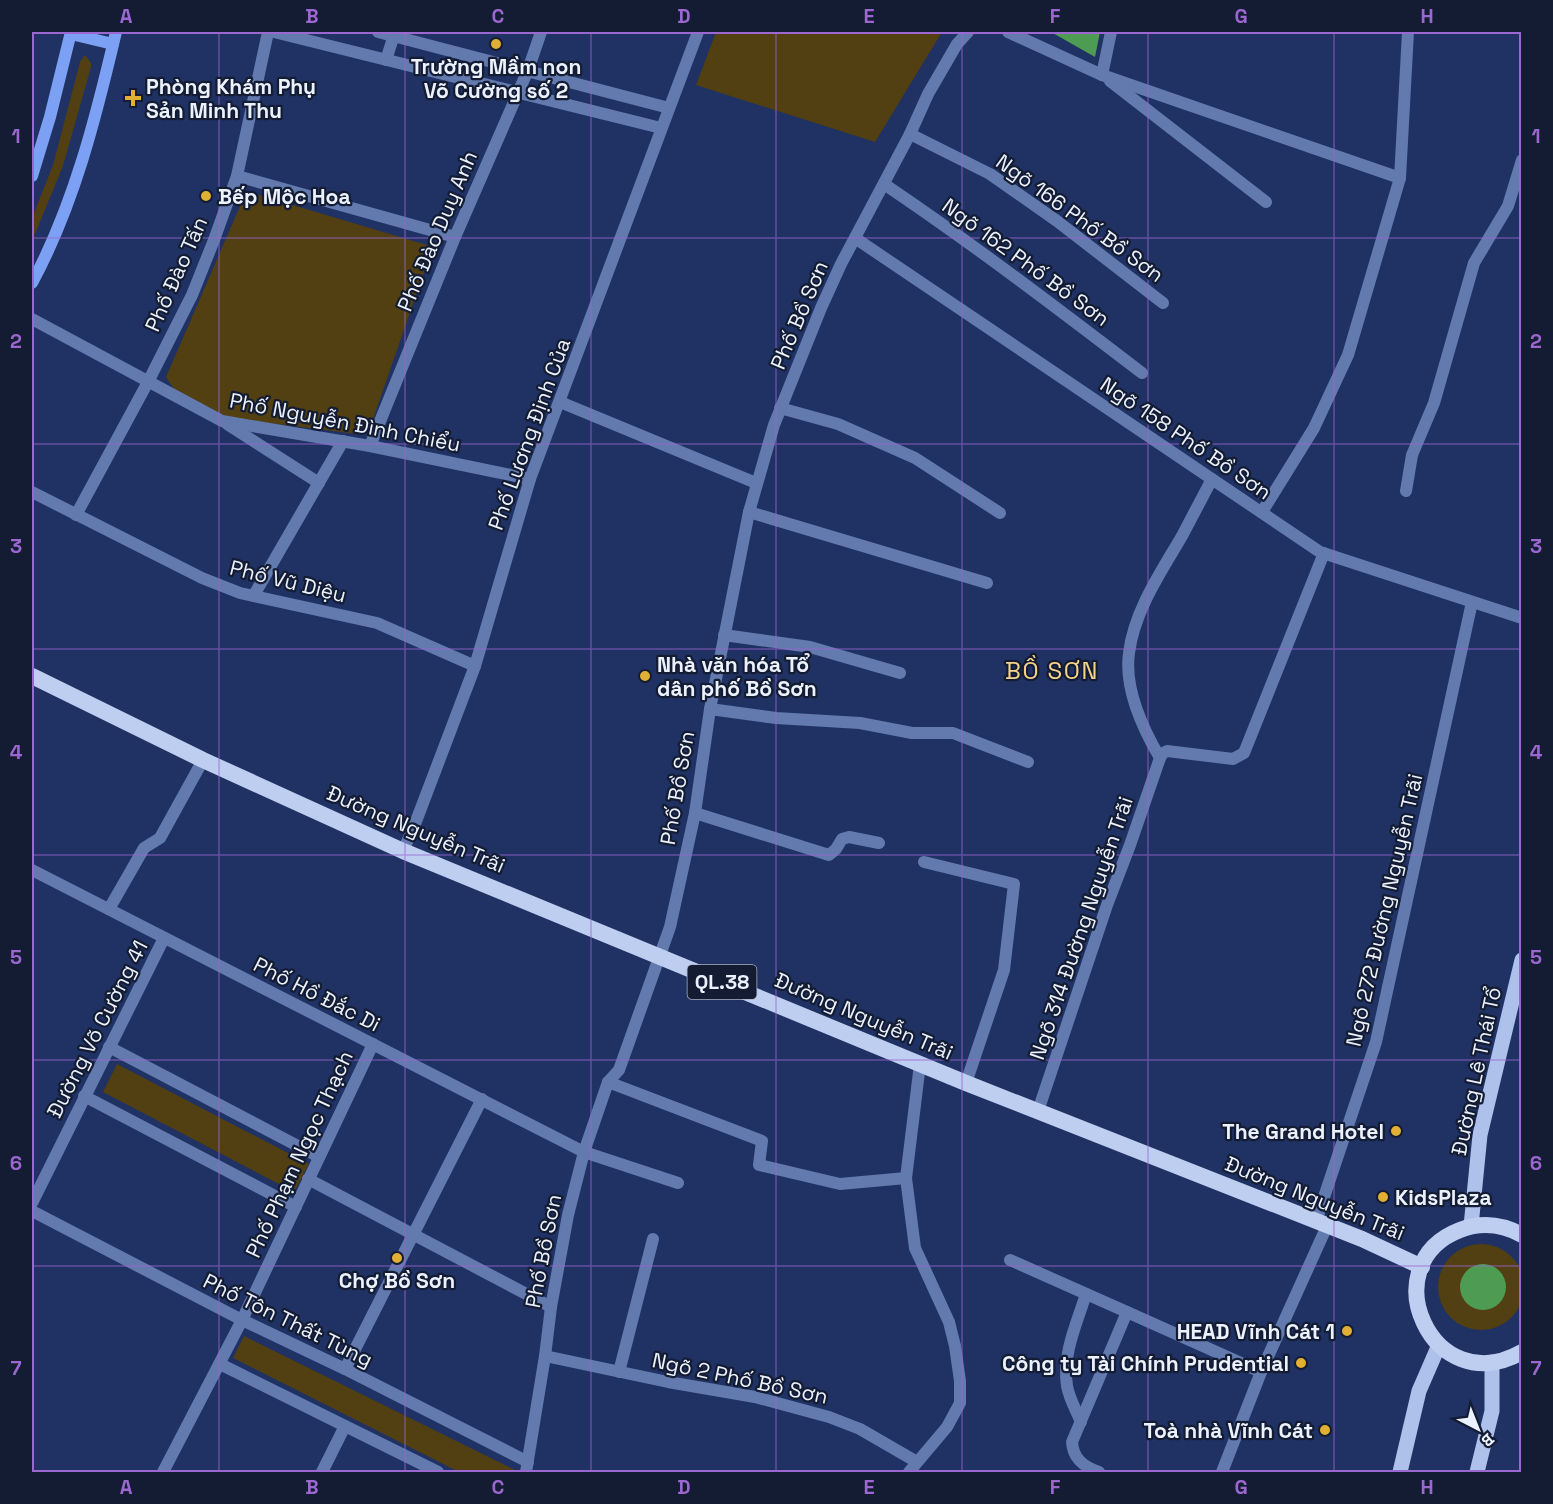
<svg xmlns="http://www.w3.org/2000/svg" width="1553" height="1504" viewBox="0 0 1553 1504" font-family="'Space Grotesk',sans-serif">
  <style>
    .green { fill: #523f12 }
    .water { fill: #4e9b54 }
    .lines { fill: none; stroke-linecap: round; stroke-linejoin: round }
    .minor { stroke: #637aaf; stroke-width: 12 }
    .tertiary { stroke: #637aaf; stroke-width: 12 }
    .secondary { stroke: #7ca0f3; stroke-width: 12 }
    .primary { stroke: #adc1eb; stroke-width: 15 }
    .trunk { stroke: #becef0; stroke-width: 16 }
    .grid { fill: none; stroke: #9d67d2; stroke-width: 1.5; stroke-opacity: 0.55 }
    .poi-dot { fill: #e1af34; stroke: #131c32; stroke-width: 2 }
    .labels { text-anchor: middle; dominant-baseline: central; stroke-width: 4.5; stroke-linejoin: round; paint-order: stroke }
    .shield { fill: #131c32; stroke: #aab1c0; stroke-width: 1.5 }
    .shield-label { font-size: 20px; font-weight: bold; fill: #ebf1fd }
    .poi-label { font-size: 21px; font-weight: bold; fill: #ebf1fd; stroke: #131c32; text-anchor: start }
    .street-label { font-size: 21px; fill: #ebf1fd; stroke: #131c32 }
    .quarter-label { font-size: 24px; letter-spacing: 1.5px; fill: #f6d48a; stroke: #131c32 }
    .neatline { fill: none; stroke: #9d67d2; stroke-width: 2 }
    .grid-label { font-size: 20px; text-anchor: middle; font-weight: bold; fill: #9d67d2 }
  </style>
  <rect width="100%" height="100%" fill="#1f3263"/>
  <g class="green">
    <path d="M716 32H942L875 142 696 85Z"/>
    <path d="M84 56H86L91 63V67L63 166 32 241V218L53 165 80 62Z"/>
    <path d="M252 193 427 245 431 252 371 425 357 434 228 418 174 389 166 377 244 197Z"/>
    <path d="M117 1064 309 1164 294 1192 103 1092Z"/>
    <circle cx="1481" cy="1287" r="43"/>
    <path d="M244 1336 519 1472H459L233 1358Z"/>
  </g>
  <g class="water">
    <path d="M1051 32H1100L1095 57Z"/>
    <circle cx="1483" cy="1287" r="23"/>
  </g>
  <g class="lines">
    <g class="minor">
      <path d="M274 32 661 128"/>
      <path d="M378 32 669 108"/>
      <path d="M1008 32 1102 75 1111 32"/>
      <path d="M386 60 394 35"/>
      <path d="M1102 75 1400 178 1348 355 1314 428 1262 512"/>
      <path d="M1110 81 1266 202"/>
      <path d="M910 134 990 174 1057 221 1163 303"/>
      <path d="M237 176 455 237"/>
      <path d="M1400 178 1408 32"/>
      <path d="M884 184C973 244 1057 308 1142 373"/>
      <path d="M855 238 1320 552 1522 618"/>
      <path d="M32 319 222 421 370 446 530 479"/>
      <path d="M560 402 756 483"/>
      <path d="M780 408 838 424 915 458 1000 513"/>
      <path d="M227 424 319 483"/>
      <path d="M370 446 455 237 528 70 541 32"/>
      <path d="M1406 491 1412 455 1434 403 1474 263 1508 206 1522 160"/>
      <path d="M32 492 202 578 240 593 377 623 475 666"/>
      <path d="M749 512 987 583"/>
      <path d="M76 515 149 380 192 295 214 240 237 176 268 32"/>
      <path d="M254 595 343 441"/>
      <path d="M724 635 810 647 900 673"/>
      <path d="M710 709 776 718 860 723 912 733H953L1028 762"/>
      <path d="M1160 758C1143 729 1124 688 1129 653 1134 611 1161 572 1182 536 1192 517 1202 498 1212 479"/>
      <path d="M695 813 829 855 836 849 842 839 849 837 879 843"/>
      <path d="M403 851 415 824 475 666 530 479 698 32"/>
      <path d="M924 862 1014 884 1004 970 966 1083"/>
      <path d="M32 870 584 1152 678 1183"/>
      <path d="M109 909 144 848 160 838 203 760"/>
      <path d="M109 1047 319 1157"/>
      <path d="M608 1082 762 1141 759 1165 840 1184 906 1178"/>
      <path d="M84 1096 296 1207"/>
      <path d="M1038 1111 1107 905 1130 845 1160 758 1163 753 1167 751 1233 759 1244 753 1324 553"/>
      <path d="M308 1179 551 1307"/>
      <path d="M32 1203 164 938"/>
      <path d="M32 1211 242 1320 345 1369 528 1462"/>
      <path d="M1316 1221 1376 1042 1472 602"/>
      <path d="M1010 1260 1127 1312 1072 1442C1073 1459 1084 1467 1099 1472"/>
      <path d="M1127 1312 1261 1372"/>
      <path d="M545 1356 668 1382 755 1397 829 1417 860 1429 917 1462"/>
      <path d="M220 1364 438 1472"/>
      <path d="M345 1369 482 1099"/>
      <path d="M619 1372 653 1239"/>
      <path d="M1081 1422C1076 1410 1069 1398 1067 1386 1062 1354 1077 1323 1086 1294"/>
      <path d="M163 1472 242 1320 373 1044"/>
      <path d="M322 1472 345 1426"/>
      <path d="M909 1472 947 1427 960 1403V1381L955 1346 949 1322 915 1248 906 1178 920 1064"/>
      <path d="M1222 1472 1261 1372 1327 1226"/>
    </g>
    <path class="tertiary" d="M526 1472 545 1356 551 1307 568 1215 584 1152 608 1082 619 1070 670 927 695 813 710 709 749 512 774 425 821 308 841 264 910 134 928 94 957 44 968 32"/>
    <g class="secondary">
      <path d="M71 34 113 44"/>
      <path d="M32 176 50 117 71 32"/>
      <path d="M32 283C74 205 96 117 116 32"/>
    </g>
    <g class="primary">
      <path d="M1471 1226 1480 1135 1522 960"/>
      <path d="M1400 1472 1419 1391 1439 1345"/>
      <path d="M1477 1472 1492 1411V1362"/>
    </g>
    <g class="trunk">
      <path d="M32 676 203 760 403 851 966 1083 1362 1239 1422 1267"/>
      <path d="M1522 1235C1502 1224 1481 1222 1460 1230 1371 1264 1432 1403 1522 1352"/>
    </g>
  </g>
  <path class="grid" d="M219 32V1472M405 32V1472M591 32V1472M776 32V1472M962 32V1472M1148 32V1472M1334 32V1472M32 238H1522M32 444H1522M32 649H1522M32 855H1522M32 1060H1522M32 1266H1522"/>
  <g class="poi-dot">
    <circle cx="496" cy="44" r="6"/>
    <path d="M130 89h6v6h6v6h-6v6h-6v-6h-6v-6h6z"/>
    <circle cx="206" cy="196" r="6"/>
    <circle cx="645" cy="676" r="6"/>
    <circle cx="1396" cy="1131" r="6"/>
    <circle cx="1383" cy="1197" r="6"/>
    <circle cx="397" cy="1258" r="6"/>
    <circle cx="1347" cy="1331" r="6"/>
    <circle cx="1301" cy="1363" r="6"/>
    <circle cx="1325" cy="1430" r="6"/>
  </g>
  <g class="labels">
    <rect class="shield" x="687.5" y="965" width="69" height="34" rx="4.5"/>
    <g class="shield-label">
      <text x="722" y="982">QL.38</text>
    </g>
    <g class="poi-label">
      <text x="496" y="66" text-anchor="middle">Trường Mầm non<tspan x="496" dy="24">Võ Cường số 2</tspan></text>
      <text x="146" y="86">Phòng Khám Phụ<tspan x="146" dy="24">Sản Minh Thu</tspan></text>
      <text x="218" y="196">Bếp Mộc Hoa</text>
      <text x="657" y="664">Nhà văn hóa Tổ<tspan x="657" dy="24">dân phố Bồ Sơn</tspan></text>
      <text x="1384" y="1131" text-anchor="end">The Grand Hotel</text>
      <text x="1395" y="1197">KidsPlaza</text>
      <text x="397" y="1280" text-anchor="middle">Chợ Bồ Sơn</text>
      <text x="1335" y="1331" text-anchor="end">HEAD Vĩnh Cát 1</text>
      <text x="1289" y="1363" text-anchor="end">Công ty Tài Chính Prudential</text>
      <text x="1313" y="1430" text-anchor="end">Toà nhà Vĩnh Cát</text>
    </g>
    <g class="street-label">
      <text transform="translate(1080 218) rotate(36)">Ngõ 166 Phố Bồ Sơn</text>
      <text transform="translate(437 231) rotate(-67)">Phố Đào Duy Anh</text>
      <text transform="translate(1026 262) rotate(36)">Ngõ 162 Phố Bồ Sơn</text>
      <text transform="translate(176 274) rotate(-66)">Phố Đào Tấn</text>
      <text transform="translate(799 315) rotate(-67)">Phố Bồ Sơn</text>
      <text transform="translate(345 422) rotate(11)">Phố Nguyễn Đình Chiểu</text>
      <text transform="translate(529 434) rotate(-70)">Phố Lương Định Của</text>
      <text transform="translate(1186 438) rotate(34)">Ngõ 158 Phố Bồ Sơn</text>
      <text transform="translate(288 581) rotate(14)">Phố Vũ Diệu</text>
      <text transform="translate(677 788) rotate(-80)">Phố Bồ Sơn</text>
      <text transform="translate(416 829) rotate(23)">Đường Nguyễn Trãi</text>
      <text transform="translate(1384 910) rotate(-77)">Ngõ 272 Đường Nguyễn Trãi</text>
      <text transform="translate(1081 928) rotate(-71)">Ngõ 314 Đường Nguyễn Trãi</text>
      <text transform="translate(317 994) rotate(27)">Phố Hồ Đắc Di</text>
      <text transform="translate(864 1016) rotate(23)">Đường Nguyễn Trãi</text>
      <text transform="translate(97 1029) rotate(-63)">Đường Võ Cường 41</text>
      <text transform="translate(1476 1071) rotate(-78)">Đường Lê Thái Tổ</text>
      <text transform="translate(299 1154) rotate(-65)">Phố Phạm Ngọc Thạch</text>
      <text transform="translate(1315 1198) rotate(22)">Đường Nguyễn Trãi</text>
      <text transform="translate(543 1251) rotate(-79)">Phố Bồ Sơn</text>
      <text transform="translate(288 1320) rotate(26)">Phố Tôn Thất Tùng</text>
      <text transform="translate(740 1378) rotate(12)">Ngõ 2 Phố Bồ Sơn</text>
    </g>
    <g class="quarter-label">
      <text x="1052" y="670">BỒ SƠN</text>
    </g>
  </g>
  <rect width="1553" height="1504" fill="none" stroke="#131c32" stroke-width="66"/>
  <g transform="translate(1478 1429) rotate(138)" stroke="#131c32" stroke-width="4.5" paint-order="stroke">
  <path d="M0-4.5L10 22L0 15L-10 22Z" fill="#ebf1fd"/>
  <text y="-9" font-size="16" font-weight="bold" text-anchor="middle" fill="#ebf1fd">B</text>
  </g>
  <rect x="33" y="33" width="1487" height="1438" class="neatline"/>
  <g class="grid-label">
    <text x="126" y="23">A</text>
    <text x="312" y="23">B</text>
    <text x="498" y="23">C</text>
    <text x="684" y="23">D</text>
    <text x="869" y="23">E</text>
    <text x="1055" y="23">F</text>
    <text x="1241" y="23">G</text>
    <text x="1427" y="23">H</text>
    <text x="16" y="143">1</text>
    <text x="1536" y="143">1</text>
    <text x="16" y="348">2</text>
    <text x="1536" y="348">2</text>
    <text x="16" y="553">3</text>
    <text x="1536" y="553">3</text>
    <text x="16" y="759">4</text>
    <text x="1536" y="759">4</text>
    <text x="16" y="964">5</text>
    <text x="1536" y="964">5</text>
    <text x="16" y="1170">6</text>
    <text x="1536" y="1170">6</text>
    <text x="16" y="1375">7</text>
    <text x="1536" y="1375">7</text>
    <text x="126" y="1494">A</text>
    <text x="312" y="1494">B</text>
    <text x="498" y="1494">C</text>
    <text x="684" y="1494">D</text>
    <text x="869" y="1494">E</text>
    <text x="1055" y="1494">F</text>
    <text x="1241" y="1494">G</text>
    <text x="1427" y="1494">H</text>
  </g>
</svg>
